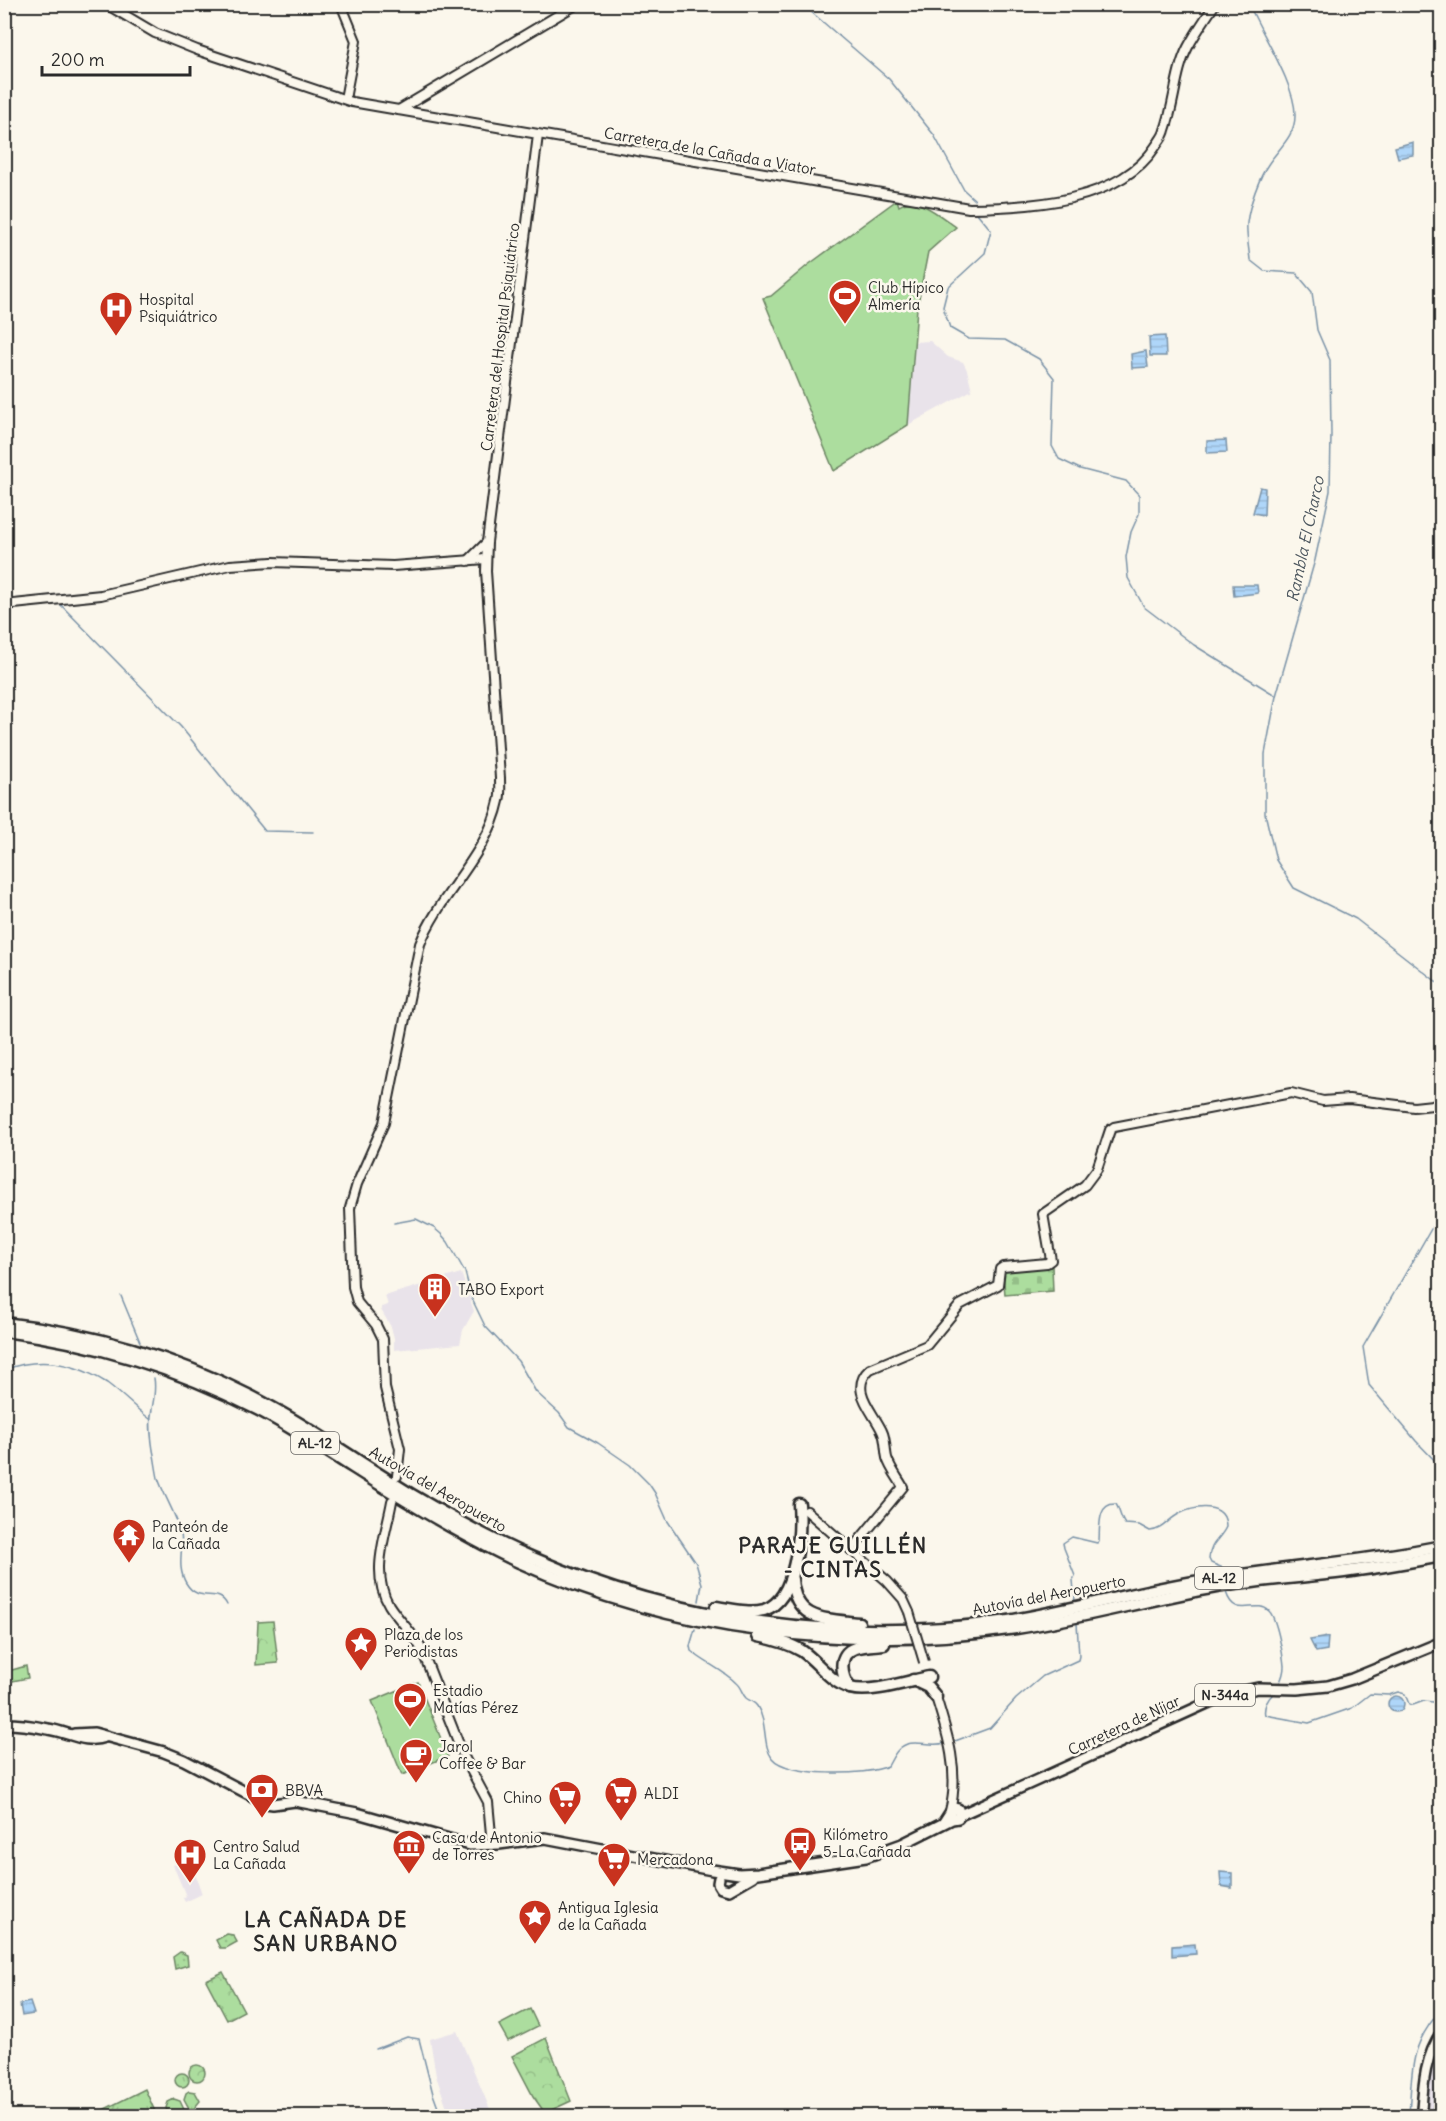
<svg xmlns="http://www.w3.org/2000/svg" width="1446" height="2121" viewBox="0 0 1446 2121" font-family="Delius,sans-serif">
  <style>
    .built { fill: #e9e3ea }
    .grass { fill: url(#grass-tufts); stroke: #6c8464; stroke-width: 1.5 }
    .cemetery { fill: url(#cemetery-stones); stroke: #6c8464; stroke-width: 1.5 }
    .park { fill: url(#park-crowns); stroke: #6c8464; stroke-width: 1.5 }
    .garden { fill: url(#garden-dots); stroke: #6c8464; stroke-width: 1.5 }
    .pitch { fill: #acdd9e; stroke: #6c8464; stroke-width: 1.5 }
    .water { fill: url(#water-rules); stroke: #7a92a7; stroke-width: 1.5 }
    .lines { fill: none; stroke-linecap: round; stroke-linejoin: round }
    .stream { stroke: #7a92a7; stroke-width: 1.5 }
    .tertiary-casing { stroke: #2b2b2b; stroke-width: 12 }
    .secondary-casing { stroke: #2b2b2b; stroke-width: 13 }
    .primary-casing { stroke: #2b2b2b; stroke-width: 14 }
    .motorway-casing { stroke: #2b2b2b; stroke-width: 15 }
    .tertiary { stroke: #fbf7ec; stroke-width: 8 }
    .secondary { stroke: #fbf7ec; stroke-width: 8 }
    .primary { stroke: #fbf7ec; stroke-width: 9 }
    .motorway { stroke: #fbf7ec; stroke-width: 10 }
    .tertiary-bridge-casing { stroke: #2b2b2b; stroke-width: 12; stroke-linecap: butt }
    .tertiary-bridge { stroke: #fbf7ec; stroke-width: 8 }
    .labels { text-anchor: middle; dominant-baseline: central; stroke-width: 5; stroke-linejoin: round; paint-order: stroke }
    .shield { fill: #fbf7ec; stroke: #696865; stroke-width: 1.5 }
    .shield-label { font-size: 14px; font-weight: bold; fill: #2b2b2b }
    .street-label { font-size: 15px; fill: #2b2b2b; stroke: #fbf7ec }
    .poi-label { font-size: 15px; fill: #2b2b2b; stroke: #fbf7ec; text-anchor: start }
    .water-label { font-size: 16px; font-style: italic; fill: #4c565e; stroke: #fbf7ec }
    .district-label { font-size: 21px; font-weight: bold; letter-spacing: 1.5px; fill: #2b2b2b; stroke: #fbf7ec }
  </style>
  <defs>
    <pattern id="grass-tufts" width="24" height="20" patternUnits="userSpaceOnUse" patternTransform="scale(1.5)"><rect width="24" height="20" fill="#acdd9e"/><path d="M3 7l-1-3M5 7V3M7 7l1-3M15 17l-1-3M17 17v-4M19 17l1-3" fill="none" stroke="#94be88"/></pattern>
    <pattern id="cemetery-stones" width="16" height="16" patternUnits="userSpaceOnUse" patternTransform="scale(1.5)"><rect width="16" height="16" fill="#acdd9e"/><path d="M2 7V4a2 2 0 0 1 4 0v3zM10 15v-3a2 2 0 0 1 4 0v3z" fill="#94be88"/></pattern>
    <pattern id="park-crowns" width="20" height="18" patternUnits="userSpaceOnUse" patternTransform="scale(1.5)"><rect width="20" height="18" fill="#acdd9e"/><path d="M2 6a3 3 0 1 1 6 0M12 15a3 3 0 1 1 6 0" fill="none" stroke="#94be88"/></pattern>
    <pattern id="garden-dots" width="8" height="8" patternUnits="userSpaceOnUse" patternTransform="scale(1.5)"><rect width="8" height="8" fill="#acdd9e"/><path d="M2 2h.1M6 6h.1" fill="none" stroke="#94be88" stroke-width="1.8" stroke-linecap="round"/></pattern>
    <pattern id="water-rules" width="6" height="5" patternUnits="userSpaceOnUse" patternTransform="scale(1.5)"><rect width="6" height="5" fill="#afd6f9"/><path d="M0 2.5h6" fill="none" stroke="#97b8d6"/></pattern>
  </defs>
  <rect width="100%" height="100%" fill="#fbf7ec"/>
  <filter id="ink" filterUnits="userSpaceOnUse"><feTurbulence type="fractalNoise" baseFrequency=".0167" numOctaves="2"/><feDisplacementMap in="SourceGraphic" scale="12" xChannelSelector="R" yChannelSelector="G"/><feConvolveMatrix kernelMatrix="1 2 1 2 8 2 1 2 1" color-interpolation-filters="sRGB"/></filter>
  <g filter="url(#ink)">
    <g class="built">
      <path d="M930 341 948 357 963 362 967 370 972 390 908 425 914 342Z"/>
      <path d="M461 1273 474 1311 463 1330 460 1344 394 1350V1338L391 1327 381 1310V1307L388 1305 385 1296Z"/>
      <path d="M190 1859 202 1894 185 1902 183 1898 186 1896 173 1865Z"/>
      <path d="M457 2031 489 2107 494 2116H450L436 2076 430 2039Z"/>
      <path d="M1441 2045V2116H1424L1431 2071Z"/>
    </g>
    <g class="grass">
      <path d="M1441 2064V2116H1432L1437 2079Z"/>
      <circle cx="182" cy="2080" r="7"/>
      <path d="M145 2089 157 2116H91Z"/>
      <path d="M189 2091 195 2092 200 2101 191 2112 184 2099 186 2093Z"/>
      <path d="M174 2099 180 2101 187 2116H169L166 2108 168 2102Z"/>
    </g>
    <path class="cemetery" d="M1052 1266 1053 1291 1005 1295 1003 1270Z"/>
    <g class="park">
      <path d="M273 1621 278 1663 256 1665 258 1622Z"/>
      <path d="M26 1666 28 1678 7 1682 5 1672Z"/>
      <path d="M223 1972 244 2011 227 2020 206 1980Z"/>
      <path d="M546 2038 571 2101 545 2113 533 2096 512 2056Z"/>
      <circle cx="197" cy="2073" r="8"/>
    </g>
    <g class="garden">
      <path d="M227 1934 233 1935 237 1942 226 1948H220L216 1940Z"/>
      <path d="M180 1952 187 1955 188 1965 175 1969 173 1957Z"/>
    </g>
    <g class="pitch">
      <path d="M897 200 899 206C917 194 941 217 956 227L928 252 917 308 908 425 834 471 763 298 771 296 808 265Z"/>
      <path d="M418 1682 448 1756 402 1775 372 1701Z"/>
      <path d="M530 2009 538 2026 508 2041 499 2025Z"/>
    </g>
    <g class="water">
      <path d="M1413 142V155L1398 158 1395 147Z"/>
      <path d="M1165 336 1166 356H1150L1149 337Z"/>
      <path d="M1146 351 1148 367 1132 368 1131 354Z"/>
      <path d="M1226 440 1227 452 1207 453V441Z"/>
      <path d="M1260 487 1265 488 1264 515 1253 513Z"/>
      <path d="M1233 585H1257L1258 593 1234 596Z"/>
      <path d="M1328 1637 1327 1650 1316 1652 1310 1640Z"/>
      <circle cx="1396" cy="1704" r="8"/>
      <path d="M1220 1872 1232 1873V1888L1221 1886Z"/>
      <path d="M1195 1944 1196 1954 1172 1956V1946Z"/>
      <path d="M30 2002 34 2014 22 2016 20 2004Z"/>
    </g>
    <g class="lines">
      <g class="stream">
        <path d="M802 4 889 79 934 135 964 190 975 200"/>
        <path d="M1245 4 1252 11C1265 39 1296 87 1295 116 1295 136 1279 148 1269 163 1259 177 1249 206 1247 223 1246 235 1249 248 1250 260L1264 271 1296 273 1312 292 1317 330 1330 360 1331 435 1330 491 1315 560 1276 696 1265 754V813L1276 860 1294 888 1356 919 1442 986"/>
        <path d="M977 213 991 230 985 253 948 287 943 307 950 328 969 339 1005 340 1039 359 1054 378 1052 446 1059 459 1080 469 1126 481 1139 495V514L1131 532 1126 557 1128 578 1144 607 1194 645 1275 695"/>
        <path d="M59 603 181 727 265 831 313 832"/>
        <path d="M1442 1210 1363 1347 1369 1385 1416 1441 1442 1468"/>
        <path d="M394 1223 416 1219 434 1228 441 1234 448 1242 465 1272 472 1299 485 1326 518 1361 536 1392 559 1413 569 1427 598 1443 630 1465 649 1484 655 1493 667 1520 696 1563 702 1584 699 1601"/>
        <path d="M121 1296 140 1342"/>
        <path d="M4 1370C40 1356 75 1363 107 1383 122 1394 135 1408 150 1419"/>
        <path d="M154 1378C156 1389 154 1398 152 1409 149 1423 151 1437 153 1450 155 1459 156 1469 158 1478 164 1496 176 1514 181 1533 184 1550 176 1566 186 1583 199 1605 218 1586 227 1605"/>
        <path d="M1226 1592C1235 1621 1256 1598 1269 1611 1277 1619 1283 1655 1284 1666 1284 1673 1282 1678 1279 1684"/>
        <path d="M1075 1602 1073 1580 1075 1576 1064 1548 1063 1543 1072 1537 1097 1543 1099 1541C1100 1527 1097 1503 1116 1504 1120 1510 1120 1518 1125 1524L1139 1525 1150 1531C1163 1530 1168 1519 1179 1514 1195 1506 1226 1501 1226 1527 1220 1540 1210 1542 1209 1559L1211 1563 1223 1568"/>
        <path d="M695 1629 690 1646 691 1651C705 1663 723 1670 736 1683 741 1687 742 1694 746 1698 750 1701 754 1702 757 1706 768 1723 762 1744 772 1758 787 1777 867 1776 888 1766 891 1761 894 1754 898 1750 911 1736 928 1748 945 1743"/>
        <path d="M1274 1693C1268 1698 1263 1707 1265 1715L1309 1723 1352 1708 1370 1694 1389 1695 1398 1692 1405 1694 1409 1704 1413 1705 1424 1701 1442 1703"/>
        <path d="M955 1741 990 1728 1016 1699 1043 1676 1078 1660 1079 1656 1077 1623"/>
        <path d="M376 2049 407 2037 419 2039 433 2094 441 2116"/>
        <path d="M1409 2116C1412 2072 1409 2044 1442 2009"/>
      </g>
      <g class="tertiary-casing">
        <g id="tertiary">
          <path d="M106 4 155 33 197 50 352 102 969 208C1030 207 1119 203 1156 146 1159 141 1164 136 1165 130 1175 103 1175 72 1188 47 1196 32 1206 18 1215 4"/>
          <path d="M341 4 356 41 345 99"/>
          <path d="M399 110 577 4"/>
          <path d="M468 561 487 542"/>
          <path d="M4 605 101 595 230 565 272 562 393 566 486 559"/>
          <path d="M397 1476 400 1449 385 1388 383 1339 376 1325 357 1302 353 1287 350 1208 357 1184 384 1123 420 944C439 895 488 854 499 801 501 794 500 786 500 778L486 571 487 542 538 135"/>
          <path d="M392 1501C386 1535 370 1573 389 1605 399 1621 412 1631 422 1650L464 1757 488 1802 492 1845"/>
          <path d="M807 1511 887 1581 903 1599 909 1612"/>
          <path d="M851 1550 903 1487C898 1478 890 1468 887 1458 885 1449 886 1439 882 1431 873 1411 848 1389 870 1369L927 1345 960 1305 998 1285 1000 1269 1003 1267 1047 1263 1051 1260 1043 1214 1085 1185 1097 1169 1110 1130 1114 1127 1291 1093 1323 1101 1349 1099 1414 1107 1442 1104"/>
          <path d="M935 1694C947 1732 960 1771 950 1811"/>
        </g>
      </g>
      <g class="secondary-casing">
        <path id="secondary" d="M1421 2116C1423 2087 1424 2057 1442 2032"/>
      </g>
      <g class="primary-casing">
        <g id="primary">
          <path d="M4 1724C19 1724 34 1726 48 1729 69 1732 85 1744 105 1737"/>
          <path d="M74 1734 94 1733 164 1752 184 1760 266 1803 273 1804 295 1801 357 1813 470 1845 499 1844 545 1838 712 1870 739 1874 758 1873 866 1857 902 1844 952 1819 958 1818 960 1815 1225 1695 1258 1688 1297 1689 1328 1686 1352 1679 1442 1642"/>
          <path d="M944 1822 953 1808 958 1809 960 1815"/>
          <path d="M719 1878 718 1883 721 1888 729 1890 753 1876"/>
        </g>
      </g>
      <g class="motorway-casing">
        <g id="motorway">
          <path d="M4 1323C90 1333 174 1357 250 1396 307 1425 358 1462 412 1495 451 1518 491 1540 533 1558 677 1622 845 1644 1001 1622 1066 1612 1129 1593 1194 1582 1276 1568 1360 1563 1442 1546"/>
          <path d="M4 1331C93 1342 178 1369 257 1409 291 1426 322 1448 354 1468 407 1502 461 1535 519 1562 673 1632 849 1653 1016 1628 1083 1618 1149 1599 1216 1587 1259 1580 1302 1577 1344 1572 1377 1568 1409 1562 1442 1556"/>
          <path d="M792 1579C795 1621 824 1619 859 1623"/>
          <path d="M716 1607C731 1609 749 1614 764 1610 797 1600 801 1532 799 1504"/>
          <path d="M758 1636C773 1639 789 1643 802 1651 819 1663 830 1682 850 1688 870 1694 909 1681 929 1677"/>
          <path d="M913 1680 928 1687 936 1697"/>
          <path d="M850 1688C841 1676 837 1654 855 1648 864 1645 875 1645 884 1644"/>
        </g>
      </g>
      <use href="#tertiary" class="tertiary"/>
      <use href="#secondary" class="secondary"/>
      <use href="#primary" class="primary"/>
      <use href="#motorway" class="motorway"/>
      <g class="tertiary-bridge-casing">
        <path id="tertiary-bridge" d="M909 1612 924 1662"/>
      </g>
      <use href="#tertiary-bridge" class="tertiary-bridge"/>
    </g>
  </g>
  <defs>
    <g id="stadium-pin" transform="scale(1.725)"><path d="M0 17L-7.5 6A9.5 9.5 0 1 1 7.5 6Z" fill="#c8321e" stroke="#fbf7ec"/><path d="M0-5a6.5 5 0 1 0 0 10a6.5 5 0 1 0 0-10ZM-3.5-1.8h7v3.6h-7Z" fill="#fff"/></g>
    <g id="hospital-pin" transform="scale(1.725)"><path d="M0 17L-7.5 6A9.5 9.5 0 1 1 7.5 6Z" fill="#c8321e" stroke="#fbf7ec"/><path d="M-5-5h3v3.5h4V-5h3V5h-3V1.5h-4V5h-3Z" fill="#fff"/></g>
    <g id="building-pin" transform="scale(1.725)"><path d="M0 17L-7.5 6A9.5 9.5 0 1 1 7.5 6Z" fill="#c8321e" stroke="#fbf7ec"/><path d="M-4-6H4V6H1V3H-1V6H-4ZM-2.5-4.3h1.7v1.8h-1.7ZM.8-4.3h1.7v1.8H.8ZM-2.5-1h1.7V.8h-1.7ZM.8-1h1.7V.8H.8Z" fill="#fff"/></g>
    <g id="temple-pin" transform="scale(1.725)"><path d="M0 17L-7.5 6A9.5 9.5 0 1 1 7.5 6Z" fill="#c8321e" stroke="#fbf7ec"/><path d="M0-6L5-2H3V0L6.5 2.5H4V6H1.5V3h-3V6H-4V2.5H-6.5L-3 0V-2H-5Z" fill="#fff"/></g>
    <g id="sight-pin" transform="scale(1.725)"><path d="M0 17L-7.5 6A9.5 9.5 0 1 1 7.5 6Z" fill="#c8321e" stroke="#fbf7ec"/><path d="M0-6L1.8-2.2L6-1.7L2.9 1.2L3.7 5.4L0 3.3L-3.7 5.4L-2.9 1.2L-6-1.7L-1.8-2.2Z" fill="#fff"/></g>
    <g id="cafe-pin" transform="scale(1.725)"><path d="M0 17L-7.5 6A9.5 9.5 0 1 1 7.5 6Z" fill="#c8321e" stroke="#fbf7ec"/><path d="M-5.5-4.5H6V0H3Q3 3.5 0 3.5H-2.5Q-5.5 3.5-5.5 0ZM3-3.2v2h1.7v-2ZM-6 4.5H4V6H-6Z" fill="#fff"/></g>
    <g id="bank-pin" transform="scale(1.725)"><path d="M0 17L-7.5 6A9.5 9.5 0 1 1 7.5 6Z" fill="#c8321e" stroke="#fbf7ec"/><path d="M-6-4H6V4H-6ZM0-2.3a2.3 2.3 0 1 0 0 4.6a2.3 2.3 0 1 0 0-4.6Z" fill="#fff"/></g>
    <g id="supermarket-pin" transform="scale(1.725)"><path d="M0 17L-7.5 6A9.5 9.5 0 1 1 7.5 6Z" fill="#c8321e" stroke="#fbf7ec"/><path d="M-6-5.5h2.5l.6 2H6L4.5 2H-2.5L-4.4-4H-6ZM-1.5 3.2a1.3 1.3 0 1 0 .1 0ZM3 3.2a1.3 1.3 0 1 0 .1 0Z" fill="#fff"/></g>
    <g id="bus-pin" transform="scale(1.725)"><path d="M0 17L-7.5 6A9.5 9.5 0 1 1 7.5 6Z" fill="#c8321e" stroke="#fbf7ec"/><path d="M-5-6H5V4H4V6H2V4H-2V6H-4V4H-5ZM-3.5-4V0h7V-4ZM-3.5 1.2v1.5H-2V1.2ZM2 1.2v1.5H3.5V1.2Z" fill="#fff"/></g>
    <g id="museum-pin" transform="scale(1.725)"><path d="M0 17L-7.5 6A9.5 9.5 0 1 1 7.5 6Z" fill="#c8321e" stroke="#fbf7ec"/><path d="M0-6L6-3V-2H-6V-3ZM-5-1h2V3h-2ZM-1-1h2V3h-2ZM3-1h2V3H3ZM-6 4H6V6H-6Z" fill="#fff"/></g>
  </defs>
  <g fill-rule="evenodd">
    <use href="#stadium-pin" x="845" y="296"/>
    <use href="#hospital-pin" x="116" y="308"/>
    <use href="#building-pin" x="435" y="1289"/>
    <use href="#temple-pin" x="129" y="1535"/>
    <use href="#sight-pin" x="361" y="1643"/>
    <use href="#stadium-pin" x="410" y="1699"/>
    <use href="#cafe-pin" x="416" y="1755"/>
    <use href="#bank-pin" x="262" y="1790"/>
    <use href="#supermarket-pin" x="621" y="1793"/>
    <use href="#supermarket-pin" x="565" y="1797"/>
    <use href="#bus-pin" x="800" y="1843"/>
    <use href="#museum-pin" x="409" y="1846"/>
    <use href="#hospital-pin" x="190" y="1855"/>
    <use href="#supermarket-pin" x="614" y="1859"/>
    <use href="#sight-pin" x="535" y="1916"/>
  </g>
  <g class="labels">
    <g class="shield">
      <rect x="291" y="1432" width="48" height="22" rx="4.5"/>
      <rect x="1195" y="1567" width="48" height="22" rx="4.5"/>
      <rect x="1195" y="1684" width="60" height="22" rx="4.5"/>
    </g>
    <g class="shield-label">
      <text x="315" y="1443">AL-12</text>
      <text x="1219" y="1578">AL-12</text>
      <text x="1225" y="1695">N-344a</text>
    </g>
    <g class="street-label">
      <text transform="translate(710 151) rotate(10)">Carretera de la Cañada a Viator</text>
      <text transform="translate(500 337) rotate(-83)">Carretera del Hospital Psiquiátrico</text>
      <text transform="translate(438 1489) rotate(30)">Autovía del Aeropuerto</text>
      <text transform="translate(1049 1595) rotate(-11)">Autovía del Aeropuerto</text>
      <text transform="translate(1124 1725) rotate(-25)">Carretera de Níjar</text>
    </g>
    <g class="poi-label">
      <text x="868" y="287">Club Hípico<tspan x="868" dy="17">Almería</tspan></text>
      <text x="139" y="299">Hospital<tspan x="139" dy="17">Psiquiátrico</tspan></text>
      <text x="458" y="1289">TABO Export</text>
      <text x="152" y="1526">Panteón de<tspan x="152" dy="17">la Cañada</tspan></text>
      <text x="384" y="1634">Plaza de los<tspan x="384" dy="17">Periodistas</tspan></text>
      <text x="433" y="1690">Estadio<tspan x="433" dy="17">Matías Pérez</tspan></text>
      <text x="439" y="1746">Jarol<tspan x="439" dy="17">Coffee &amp; Bar</tspan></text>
      <text x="285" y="1790">BBVA</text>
      <text x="644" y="1793">ALDI</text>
      <text x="542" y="1797" text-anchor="end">Chino</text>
      <text x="823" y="1834">Kilómetro<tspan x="823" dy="17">5-La Cañada</tspan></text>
      <text x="432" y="1837">Casa de Antonio<tspan x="432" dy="17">de Torres</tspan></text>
      <text x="213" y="1846">Centro Salud<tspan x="213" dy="17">La Cañada</tspan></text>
      <text x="637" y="1859">Mercadona</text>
      <text x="558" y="1907">Antigua Iglesia<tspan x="558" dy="17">de la Cañada</tspan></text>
    </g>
    <g class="water-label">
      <text transform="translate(1305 539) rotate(-78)">Rambla El Charco</text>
    </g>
    <g class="district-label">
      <text x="833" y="1545">PARAJE GUILLÉN<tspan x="833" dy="24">- CINTAS</tspan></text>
      <text x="326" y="1919">LA CAÑADA DE<tspan x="326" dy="24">SAN URBANO</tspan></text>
    </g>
  </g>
  <rect width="1446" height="2121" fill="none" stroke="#fbf7ec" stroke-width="24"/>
  <rect x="12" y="12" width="1422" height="2097" fill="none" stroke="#2b2b2b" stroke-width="2" filter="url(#ink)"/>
  <path d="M42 66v9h148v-9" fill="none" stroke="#2b2b2b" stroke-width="3"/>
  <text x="51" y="66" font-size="18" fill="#2b2b2b" stroke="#fbf7ec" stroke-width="4.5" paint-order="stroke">200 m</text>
</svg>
